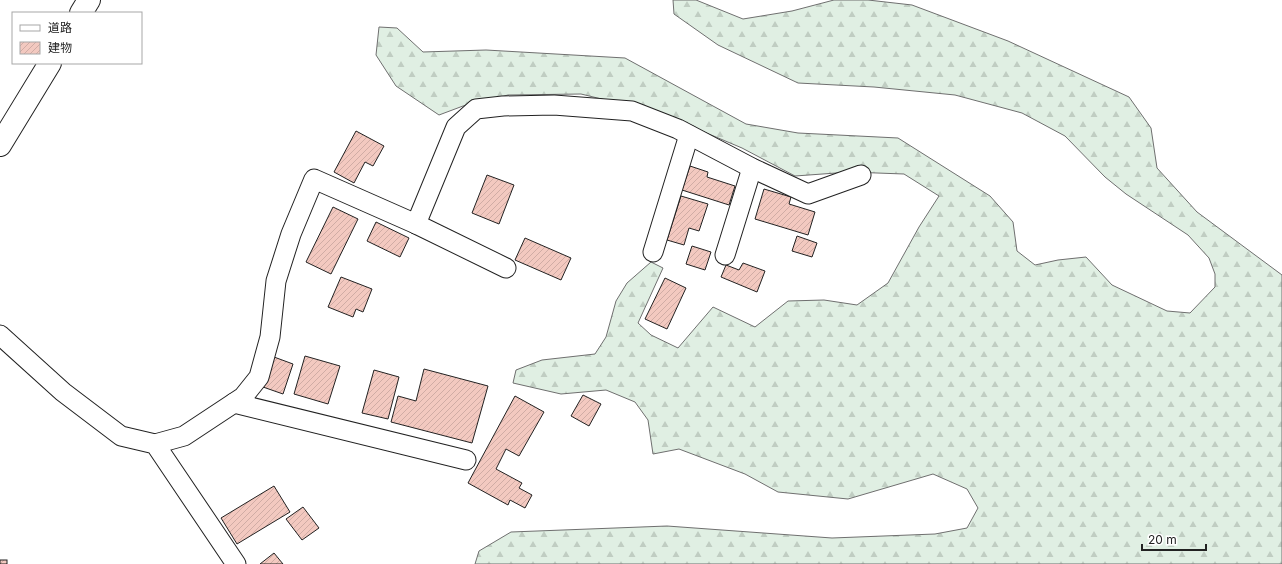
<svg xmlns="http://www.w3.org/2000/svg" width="1282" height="564" viewBox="0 0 1282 564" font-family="Inter,'Noto Sans JP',sans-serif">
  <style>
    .forest { fill: url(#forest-firs); stroke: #6f6f6f }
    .building { fill: url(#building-hatch); stroke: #222 }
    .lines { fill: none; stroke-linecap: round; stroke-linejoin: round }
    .minor-casing { stroke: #222; stroke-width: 21 }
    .trunk-casing { stroke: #222; stroke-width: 24 }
    .minor { stroke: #fff; stroke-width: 19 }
    .trunk { stroke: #fff; stroke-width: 22 }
  </style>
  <defs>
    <pattern id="forest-firs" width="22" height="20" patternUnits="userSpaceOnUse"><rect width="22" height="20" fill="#e0efe3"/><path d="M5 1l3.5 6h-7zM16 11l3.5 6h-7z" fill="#c0cdc2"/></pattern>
    <pattern id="building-hatch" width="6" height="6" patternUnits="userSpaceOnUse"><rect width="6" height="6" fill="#f3c9c0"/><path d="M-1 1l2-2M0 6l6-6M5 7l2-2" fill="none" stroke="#d0aca5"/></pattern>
  </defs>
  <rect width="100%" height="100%" fill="#fff"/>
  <path class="forest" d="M673 0H696L743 19 792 11 834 0H868L912 5 1008 41 1129 97 1151 128 1157 168 1197 212 1282 275V564H475L479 551 511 532 667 526 832 538 935 534 967 528 978 508 967 489 933 474 848 499 778 492 745 474 679 449 653 454 648 420 635 402 606 390 561 394 513 383 516 370 542 360 595 354 606 337 616 301 627 283 651 262 663 268 638 323 651 335 678 348 713 307 755 327 788 301 824 300 857 305 888 283 919 227 939 196 904 174 850 172 795 176 742 148 659 113 581 94 508 95 463 106 439 115 396 86 376 55 379 27 397 28 423 52 486 50 625 58 746 124 798 133 898 138 990 196 1013 222 1017 251 1035 265 1058 260 1086 257 1112 285 1167 311 1190 313 1215 287V274L1209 258 1188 235 1126 194 1105 177 1065 136 1022 113 955 95 874 87 798 83 718 45 674 14Z"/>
  <g class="building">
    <path d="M356 131 384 146 373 166 365 162 354 183 334 172Z"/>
    <path d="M690 166 708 172 707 177 735 186 729 205 682 190Z"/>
    <path d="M487 175 514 185 499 224 472 213Z"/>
    <path d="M764 189 791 197 789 204 815 212 808 235 755 219Z"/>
    <path d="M681 196 708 204 699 231 689 228 684 245 667 240Z"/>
    <path d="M333 207 358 219 331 274 306 262Z"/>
    <path d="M376 222 409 238 400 257 367 241Z"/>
    <path d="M797 236 817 243 812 257 792 251Z"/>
    <path d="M525 238 571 258 561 280 515 260Z"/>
    <path d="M692 246 711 252 705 270 686 264Z"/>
    <path d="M743 263 765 271 757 292 721 277 726 265 739 270Z"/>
    <path d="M341 277 372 289 363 312 356 309 353 317 328 307Z"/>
    <path d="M665 278 686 288 667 329 645 319Z"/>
    <path d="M305 356 340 366 328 404 294 394Z"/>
    <path d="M274 357 293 364 283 394 263 387Z"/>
    <path d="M424 369 488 386 472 443 391 422 398 396 416 401Z"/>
    <path d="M374 370 399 377 388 419 362 413Z"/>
    <path d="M583 395 601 404 589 426 571 416Z"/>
    <path d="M515 396 544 412 519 456 506 449 496 469 522 483 519 488 532 495 525 508 510 500 508 505 468 483Z"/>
    <path d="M274 486 290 512 237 544 221 518Z"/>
    <path d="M303 507 319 528 302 540 286 519Z"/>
    <path d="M274 553 283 564H260Z"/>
    <rect x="0" y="560" width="7" height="4"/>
  </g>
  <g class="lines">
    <g class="minor-casing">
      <g id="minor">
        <path d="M416 224 506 268"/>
        <path d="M653 252 689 135"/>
        <path d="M725 255 752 168"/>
        <path d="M0 335 63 392 121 436 155 444 236 564"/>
        <path d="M234 403 466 460"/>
        <path d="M155 444 184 436 243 397 259 377 270 337 276 281 291 234 314 179 416 224 456 127 476 109 503 106 554 105 632 111 678 129 752 168 808 194 861 175"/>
      </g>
    </g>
    <g class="trunk-casing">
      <g id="trunk">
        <path d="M81 13 89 0"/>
        <path d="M0 145 50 63"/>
      </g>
    </g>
    <use href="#minor" class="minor"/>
    <use href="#trunk" class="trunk"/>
  </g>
  <rect x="12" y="12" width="130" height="52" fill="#ffffff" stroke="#a7a7a7"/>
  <rect x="20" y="25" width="20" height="6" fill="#ffffff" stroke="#a7a7a7"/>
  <text x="48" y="32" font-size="12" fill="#222222">道路</text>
  <rect x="20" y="42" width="20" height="12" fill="url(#building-hatch)" stroke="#a7a7a7"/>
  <text x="48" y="52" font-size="12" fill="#222222">建物</text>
  <path d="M1142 544v6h64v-6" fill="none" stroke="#222222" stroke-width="2"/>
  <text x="1148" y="544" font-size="12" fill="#222222" stroke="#ffffff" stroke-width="3" paint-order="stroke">20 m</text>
</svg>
